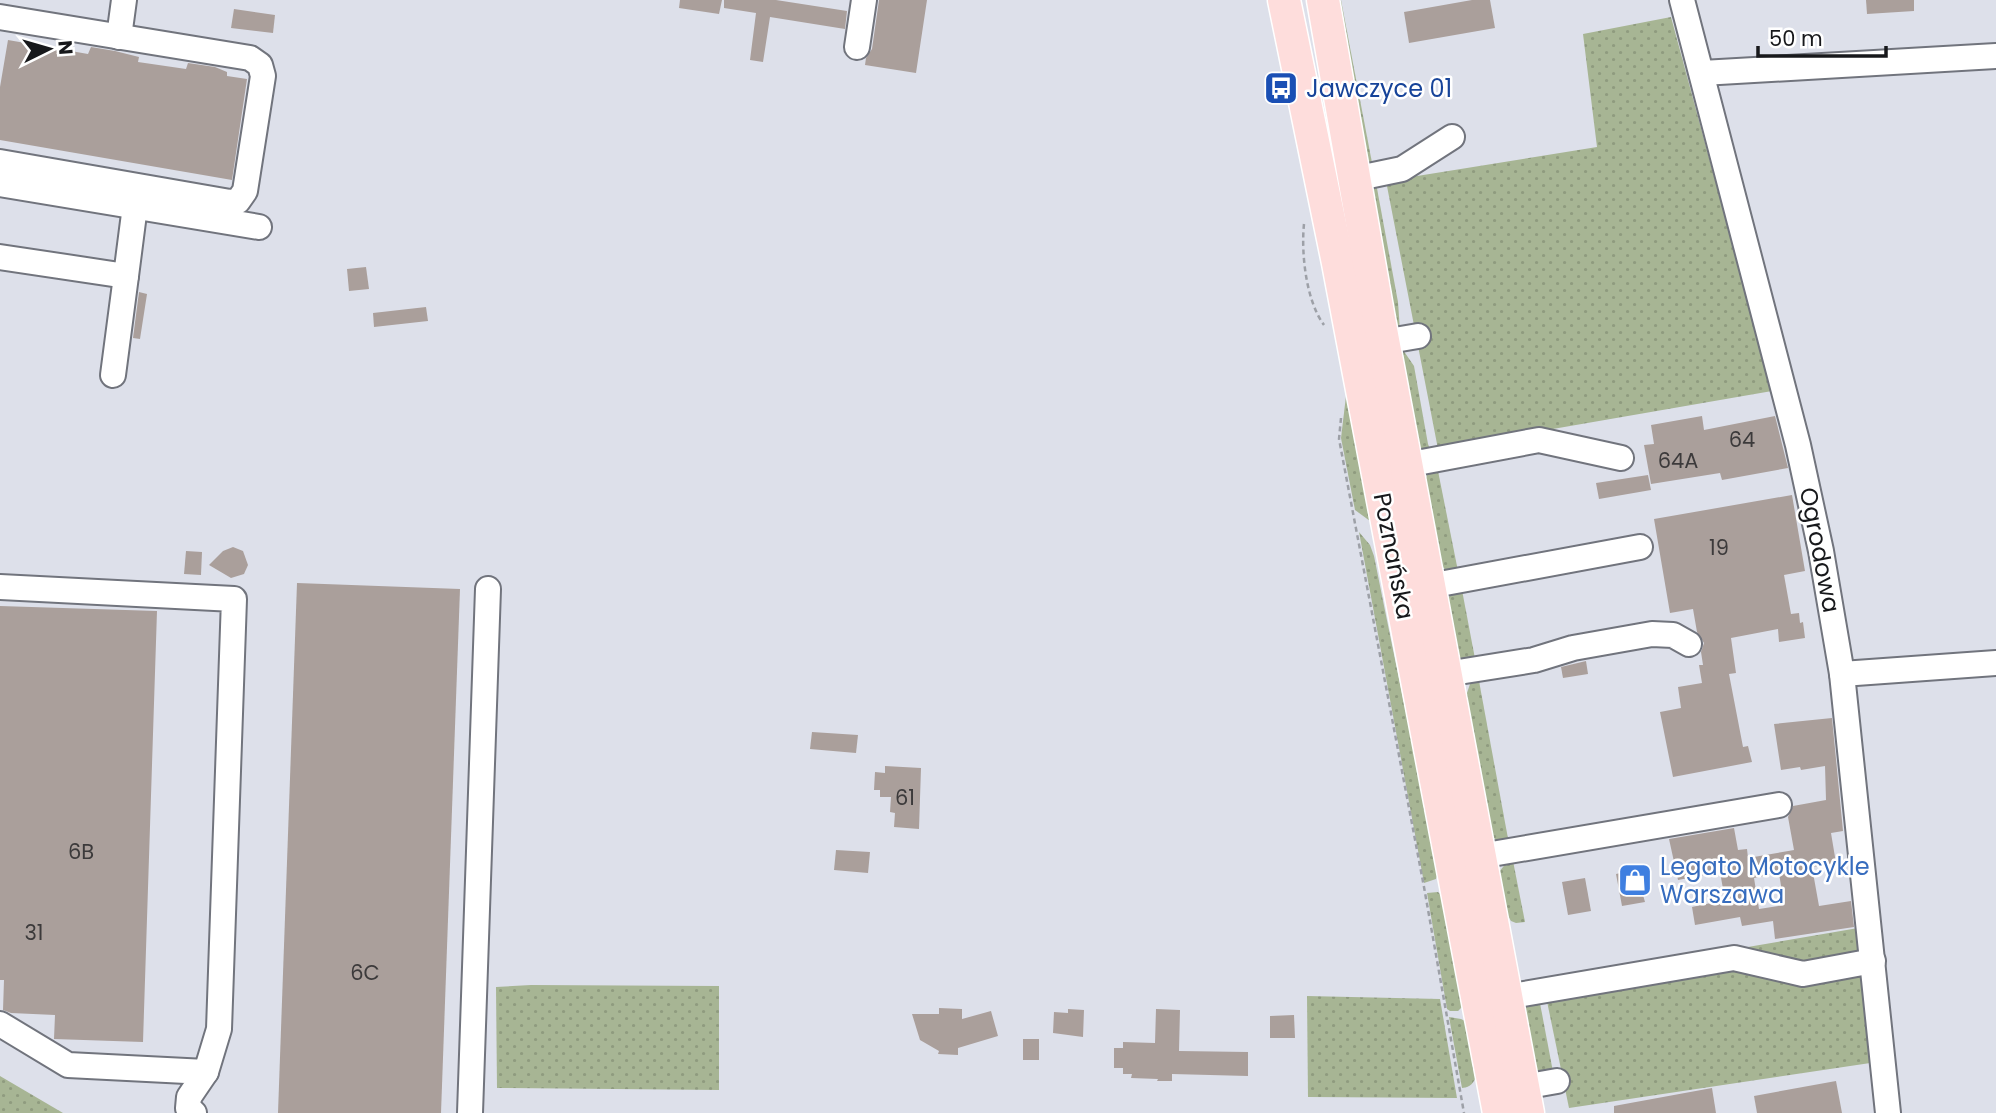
<svg xmlns="http://www.w3.org/2000/svg" width="1996" height="1113" viewBox="0 0 1996 1113" font-family="Poppins,sans-serif">
  <style>
    .grass { fill: url(#grass-dots) }
    .building { fill: #aa9f9b; fill-rule: evenodd }
    .lines { fill: none; stroke-linecap: round; stroke-linejoin: round }
    .minor-casing { stroke: #71747d; stroke-width: 28 }
    .major-casing { stroke: #fff; stroke-width: 35 }
    .path { stroke: #9da0a7; stroke-width: 2.5; stroke-dasharray: 5 3.5; stroke-linecap: butt }
    .minor { stroke: #fff; stroke-width: 24 }
    .major { stroke: #fedddc; stroke-width: 32 }
    .labels { text-anchor: middle; dominant-baseline: central; stroke-width: 5; stroke-linejoin: round; paint-order: stroke }
    .number-label { font-size: 21px; fill: #3c3a3b }
    .transit-label { font-size: 24px; fill: #164399; stroke: #fff; text-anchor: start }
    .street-label { font-size: 24px; fill: #17181b; stroke: #fff }
    .shop-label { font-size: 24px; fill: #366cbe; stroke: #fff; text-anchor: start }
  </style>
  <defs>
    <pattern id="grass-dots" width="8" height="8" patternUnits="userSpaceOnUse" patternTransform="scale(1.75)"><rect width="8" height="8" fill="#a7b594"/><path d="M2 2h.1M6 6h.1" fill="none" stroke="#8f9b7f" stroke-width="1.8" stroke-linecap="round"/></pattern>
  </defs>
  <rect width="100%" height="100%" fill="#dde0ea"/>
  <g class="grass">
    <path d="M1337 0H1341L1373 168 1367 161Z"/>
    <path d="M1671 17 1772 391 1438 449 1386 181 1597 147 1583 34Z"/>
    <path d="M1376 183 1398 302 1400 331 1395 321 1373 191Z"/>
    <path d="M1401 347 1414 366 1428 444 1432 454 1424 453 1419 447Z"/>
    <path d="M1346 396H1348L1370 521 1355 510 1341 438Z"/>
    <path d="M1437 466 1458 571C1449 573 1445 571 1440 563L1425 481 1428 472Z"/>
    <path d="M1359 532 1370 545 1374 556C1395 662 1418 767 1438 873L1436 879 1424 883Z"/>
    <path d="M1462 590 1476 664 1460 659 1448 606 1449 597 1453 592Z"/>
    <path d="M1479 681 1509 844 1499 843 1490 834 1466 696 1470 684Z"/>
    <path d="M1513 861 1525 922 1516 923 1511 921 1508 916 1499 872 1507 862Z"/>
    <path d="M1438 892 1442 896 1463 1006 1458 1011H1450L1447 1009 1427 893Z"/>
    <path d="M1864 927 1877 1062 1569 1108 1543 982Z"/>
    <path d="M531 985 719 986V1090L497 1088 496 987Z"/>
    <path d="M1307 996 1440 999 1457 1098 1308 1097Z"/>
    <path d="M1539 998 1554 1077 1538 1078 1535 1068 1524 1004Z"/>
    <path d="M1449 1017 1461 1019 1467 1022 1477 1074C1474 1083 1471 1087 1462 1088Z"/>
    <path d="M0 1076 63 1113H0Z"/>
  </g>
  <g class="building">
    <path d="M680 0H722L719 14 679 8Z"/>
    <path d="M724 0H776L847 11 845 29 770 17 763 62 750 60 756 13 724 8Z"/>
    <path d="M879 0H927L916 73 865 65 866 58 872 49Z"/>
    <path d="M1472 0H1490L1495 28 1409 43 1404 12Z"/>
    <path d="M1866 0H1914V11L1867 14Z"/>
    <path d="M234 9 275 15 273 33 231 28Z"/>
    <path d="M8 40 88 54 91 47 115 51 139 57 138 62 186 69 188 63 215 67 227 72V76L247 79 232 180 0 140V87Z"/>
    <path d="M366 267 369 289 349 291 347 269Z"/>
    <path d="M139 292 147 294 140 339 133 338Z"/>
    <path d="M426 307 428 321 374 327 373 313Z"/>
    <path d="M1702 416 1704 430 1775 416 1788 468 1722 480 1720 473 1651 484 1644 445 1654 444 1651 425Z"/>
    <path d="M1648 475 1651 490 1599 499 1596 483Z"/>
    <path d="M1792 495 1805 571 1784 575 1791 614 1799 613 1800 623 1803 622 1805 638 1779 642 1778 629 1731 638 1736 673 1729 674 1743 747 1748 746 1752 762 1673 777 1660 712 1681 708 1678 687 1702 683 1699 665H1703L1701 652 1704 643 1697 632 1693 609 1670 613 1654 519Z"/>
    <path d="M233 547 243 551 248 565 244 574 231 578 209 565 223 551Z"/>
    <path d="M186 551 202 552 201 575 184 574Z"/>
    <path d="M297 583 460 589 441 1113H278Z"/>
    <path d="M0 606 157 611 143 1042 54 1039 55 1015 11 1013 3 1010 4 980H0Z"/>
    <path d="M1586 661 1588 674 1563 678 1561 667Z"/>
    <path d="M1832 718 1843 831 1831 833 1836 863 1812 867 1819 906 1851 901 1854 927 1775 939 1773 921 1742 926 1740 917 1695 925 1692 907 1725 900 1720 872 1678 880 1669 839 1734 828 1738 850 1747 849 1748 858 1794 850 1788 817 1793 806 1826 800 1825 766 1801 770 1800 767 1781 770 1774 724ZM1779 873 1784 905 1759 909 1754 878Z"/>
    <path d="M812 732 858 735 856 753 810 749Z"/>
    <path d="M885 766 921 768 919 829 894 827 895 813 890 812 891 797H880V790H874L875 772 885 773Z"/>
    <path d="M836 850 870 852 868 873 834 870Z"/>
    <path d="M1630 871 1631 880 1646 878 1650 894 1643 895 1645 902 1622 906 1616 874Z"/>
    <path d="M1585 878 1591 911 1568 915 1562 882Z"/>
    <path d="M939 1008 962 1009V1019L991 1011 998 1036 958 1048V1055L938 1054 939 1051 920 1040 912 1014H939Z"/>
    <path d="M1068 1009 1084 1010 1083 1037 1053 1033 1054 1012 1068 1013Z"/>
    <path d="M1156 1009 1180 1010 1179 1051 1248 1052V1076L1172 1074V1081H1157L1158 1079 1131 1078 1132 1074H1123V1068H1114V1048H1123V1042L1155 1043Z"/>
    <path d="M1294 1015 1295 1038H1270V1016Z"/>
    <rect x="1023" y="1039" width="16" height="21"/>
    <path d="M1836 1081 1842 1113H1757L1754 1096Z"/>
    <path d="M1712 1088 1716 1113H1614V1106Z"/>
  </g>
  <g class="lines">
    <g class="minor-casing">
      <g id="minor">
        <path d="M1682 0 1798 445 1821 551 1842 674 1888 1113"/>
        <path d="M0 17 250 58 260 65 263 76 245 191 238 201 230 202 0 162"/>
        <path d="M119 37 124 0"/>
        <path d="M857 47 864 0"/>
        <path d="M1702 73 1996 56"/>
        <path d="M1354 179 1402 169 1452 137"/>
        <path d="M0 184 259 227"/>
        <path d="M0 257 126 276 135 206"/>
        <path d="M1383 342 1418 336"/>
        <path d="M113 375 126 276"/>
        <path d="M1406 465 1539 440 1621 458"/>
        <path d="M1429 586 1640 547"/>
        <path d="M0 587 234 599 219 1029 206 1072"/>
        <path d="M1446 674 1534 660 1573 648 1652 634 1673 635 1689 644"/>
        <path d="M1842 674 1996 663"/>
        <path d="M1480 856 1779 805"/>
        <path d="M1506 997 1734 958 1803 974 1873 961"/>
        <path d="M0 1024 68 1065 206 1072 189 1097 188 1108 194 1113"/>
        <path d="M1523 1087 1557 1081"/>
        <path d="M470 1113 488 589"/>
      </g>
    </g>
    <g class="major-casing">
      <g id="major">
        <path d="M1284 0 1338 263 1499 1113"/>
        <path d="M1323 0 1379 319 1528 1113"/>
      </g>
    </g>
    <g class="path">
      <path d="M1304 224C1301 253 1306 301 1324 325"/>
      <path d="M1341 418 1339 439 1424 887 1464 1113"/>
    </g>
    <use href="#minor" class="minor"/>
    <use href="#major" class="major"/>
  </g>
  <defs>
    <g id="bus-square" transform="scale(1.75)"><rect x="-9" y="-9" width="18" height="18" rx="4" fill="#1a4fb4" stroke="#fff"/><path d="M-5-6H5V4H4V6H2V4H-2V6H-4V4H-5ZM-3.5-4V0h7V-4ZM-3.5 1.2v1.5H-2V1.2ZM2 1.2v1.5H3.5V1.2Z" fill="#fff"/></g>
    <g id="shop-square" transform="scale(1.75)"><rect x="-9" y="-9" width="18" height="18" rx="4" fill="#3f7fe0" stroke="#fff"/><path d="M-5-2.5h2.3a2.7 3.5 0 0 1 5.4 0H5L5.5 6h-11ZM-1.5-2.5h3a1.5 2.3 0 0 0-3 0Z" fill="#fff"/></g>
  </defs>
  <g fill-rule="evenodd">
    <use href="#bus-square" x="1281" y="88"/>
    <use href="#shop-square" x="1635" y="880"/>
  </g>
  <g class="labels">
    <g class="number-label">
      <text x="1742" y="439">64</text>
      <text x="1678" y="460">64A</text>
      <text x="1719" y="547">19</text>
      <text x="905" y="797">61</text>
      <text x="81" y="851">6B</text>
      <text x="34" y="932">31</text>
      <text x="365" y="972">6C</text>
    </g>
    <g class="transit-label">
      <text x="1306" y="88">Jawczyce 01</text>
    </g>
    <g class="street-label">
      <text transform="translate(1820 550) rotate(79)">Ogrodowa</text>
      <text transform="translate(1394 556) rotate(79)">Poznańska</text>
    </g>
    <g class="shop-label">
      <text x="1660" y="866">Legato Motocykle<tspan x="1660" dy="28">Warszawa</tspan></text>
    </g>
  </g>
  <g transform="translate(49 49) rotate(85)" stroke="#ffffff" stroke-width="5" paint-order="stroke">
  <path d="M0-5L12 26L0 18L-12 26Z" fill="#17181b"/>
  <text y="-10" font-size="19" font-weight="bold" text-anchor="middle" fill="#17181b">N</text>
  </g>
  <path d="M1758 46v10h128v-10" fill="none" stroke="#17181b" stroke-width="3.5"/>
  <text x="1769" y="46" font-size="21" fill="#17181b" stroke="#ffffff" stroke-width="5" paint-order="stroke">50 m</text>
</svg>
